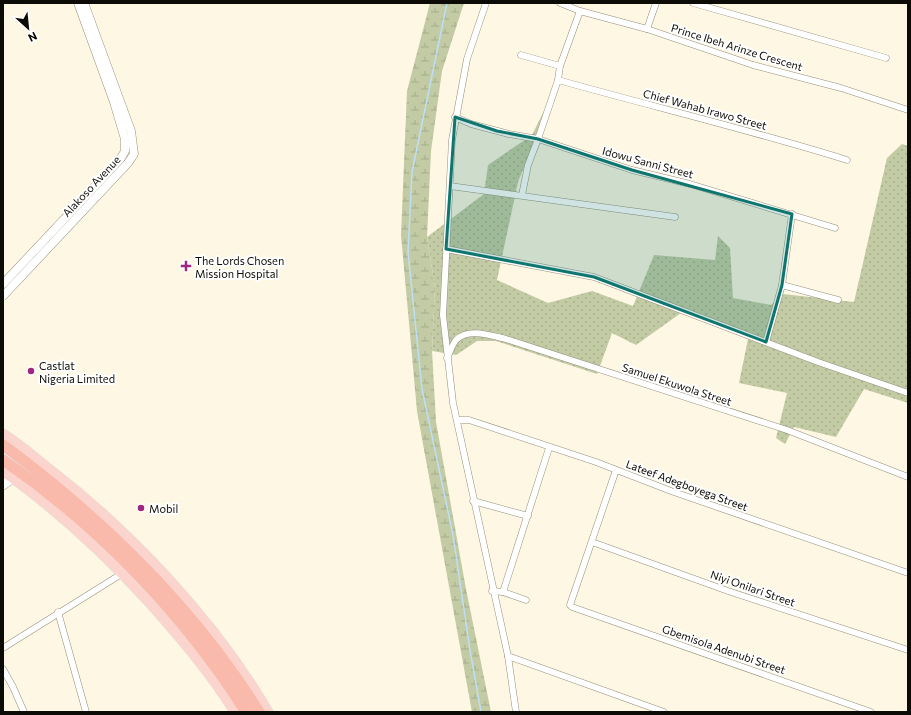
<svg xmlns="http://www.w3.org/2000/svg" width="911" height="715" viewBox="0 0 911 715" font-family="Commissioner,sans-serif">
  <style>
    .grass { fill: url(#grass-dots) }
    .wetland { fill: url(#wetland-marsh) }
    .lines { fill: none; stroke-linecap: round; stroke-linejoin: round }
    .stream { stroke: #bedff8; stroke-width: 1.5 }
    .minor-casing { stroke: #958f7d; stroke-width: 7 }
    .tertiary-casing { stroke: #958f7d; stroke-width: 9 }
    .secondary-casing { stroke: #958f7d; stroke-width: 10 }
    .primary-casing { stroke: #e2e2e1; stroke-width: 11 }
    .motorway-casing { stroke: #e2e2e1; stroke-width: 12 }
    .minor { stroke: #fff; stroke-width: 6 }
    .tertiary { stroke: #fff; stroke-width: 8 }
    .secondary { stroke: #fff; stroke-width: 9 }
    .primary { stroke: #fbd5cd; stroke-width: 10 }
    .motorway { stroke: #f9b9ab; stroke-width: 11 }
    .marked { fill: #0f766e; fill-opacity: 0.2; stroke: #0f766e; stroke-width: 3; stroke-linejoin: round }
    .poi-dot { fill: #9e2781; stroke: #fff; stroke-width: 1.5 }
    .labels { text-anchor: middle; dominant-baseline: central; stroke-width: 4; stroke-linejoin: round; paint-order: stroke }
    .street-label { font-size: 11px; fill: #0d0b05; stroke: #fff }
    .poi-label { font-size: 11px; fill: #0d0b05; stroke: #fff; text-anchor: start }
  </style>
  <defs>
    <pattern id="grass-dots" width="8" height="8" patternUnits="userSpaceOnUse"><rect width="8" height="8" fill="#c2cba3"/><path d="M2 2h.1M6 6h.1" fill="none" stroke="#a6ad8b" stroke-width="1.8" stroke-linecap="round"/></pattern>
    <pattern id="wetland-marsh" width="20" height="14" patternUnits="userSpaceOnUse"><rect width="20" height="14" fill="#c2cba3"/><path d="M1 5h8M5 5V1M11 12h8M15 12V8" fill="none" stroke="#a6ad8b"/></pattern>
  </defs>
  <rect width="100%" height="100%" fill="#fef7e3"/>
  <path class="grass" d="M555 89 518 182 497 280 548 303 592 291 633 306 654 255 715 260 718 236 730 248 733 298 771 305 783 294 854 302 887 158 902 144 908 146V403L864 389 836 437 794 427 785 444 776 438 787 393 739 383 748 339 681 313 636 345 612 333 597 374 496 341H477L456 355 432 351 435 287 427 237 484 194 488 165 532 135Z"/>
  <path class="wetland" d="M430 3H464L442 71 431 151 427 237 435 287 432 351 436 422 466 589 491 712H472L417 411 401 235 407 91Z"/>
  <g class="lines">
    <path class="stream" d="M447 3 412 172 408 252 422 389 453 535 470 650 481 712"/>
    <g class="minor-casing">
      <g id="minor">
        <path d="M486 3 467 59 452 140 443 315 453 403 508 656 516 712"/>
        <path d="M560 3 580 11 647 29 753 65 841 88 908 110"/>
        <path d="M693 3 886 58"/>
        <path d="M647 29 656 3"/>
        <path d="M521 55 560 66"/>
        <path d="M558 80C654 107 751 130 847 160"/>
        <path d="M455 117 471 124 509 134 538 139 632 170 690 184 835 228"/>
        <path d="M450 186 675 217"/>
        <path d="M522 195 528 165 538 139 558 80 560 66 580 11"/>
        <path d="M446 249 594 277 818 362 908 393"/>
        <path d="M782 285 838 300"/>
        <path d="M766 342 782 285 792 214"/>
        <path d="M447 358C450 352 452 345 456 340 468 327 492 336 506 339L787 430 908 477"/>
        <path d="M458 420H469L596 462 671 491 908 573"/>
        <path d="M616 470 570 605 572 607 871 712"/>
        <path d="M473 501 528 516"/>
        <path d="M592 542 728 591 908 650"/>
        <path d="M492 591 503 592 549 448"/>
        <path d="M503 592 526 600"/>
        <path d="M58 612 86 712"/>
        <path d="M3 648 123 573"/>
        <path d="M508 656 664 712"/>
        <path d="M3 669 13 687 24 712"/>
      </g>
    </g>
    <g class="tertiary-casing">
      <g id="tertiary">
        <path d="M3 284 100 181 121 158 125 151V139L114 102 78 3"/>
        <path d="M3 296 128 163 134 154 131 131 84 3"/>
      </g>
    </g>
    <g class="secondary-casing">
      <path id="secondary" d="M3 485 13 478"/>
    </g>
    <g class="primary-casing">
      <g id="primary">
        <path d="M3 434C19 444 34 457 49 469 132 533 215 621 268 712"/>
        <path d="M3 471C58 510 104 553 149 602 180 637 211 673 235 712"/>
      </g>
    </g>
    <g class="motorway-casing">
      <g id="motorway">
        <path d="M3 445C103 519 193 606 259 712"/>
        <path d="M3 460C99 526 183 613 246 712"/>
      </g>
    </g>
    <use href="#minor" class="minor"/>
    <use href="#tertiary" class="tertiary"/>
    <use href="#secondary" class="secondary"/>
    <use href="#primary" class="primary"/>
    <use href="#motorway" class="motorway"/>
  </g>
  <path class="marked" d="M455 117 497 131 538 139 632 170 792 214 782 285 766 342 594 277 446 249Z"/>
  <g class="poi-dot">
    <path d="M184 260h4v4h4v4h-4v4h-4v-4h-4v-4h4z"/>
    <circle cx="31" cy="371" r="4"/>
    <circle cx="141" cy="508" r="4"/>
  </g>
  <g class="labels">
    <g class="street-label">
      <text transform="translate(737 47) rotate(17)">Prince Ibeh Arinze Crescent</text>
      <text transform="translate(705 109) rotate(15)">Chief Wahab Irawo Street</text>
      <text transform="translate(648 162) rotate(15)">Idowu Sanni Street</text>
      <text transform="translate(91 186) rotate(-47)">Alakoso Avenue</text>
      <text transform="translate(677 384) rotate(18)">Samuel Ekuwola Street</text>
      <text transform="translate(687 485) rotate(20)">Lateef Adegboyega Street</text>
      <text transform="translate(753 588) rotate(19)">Niyi Onilari Street</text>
      <text transform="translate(724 649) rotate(19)">Gbemisola Adenubi Street</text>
    </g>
    <g class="poi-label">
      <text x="195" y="260">The Lords Chosen<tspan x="195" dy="13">Mission Hospital</tspan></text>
      <text x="39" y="365">Castlat<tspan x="39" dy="13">Nigeria Limited</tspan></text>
      <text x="149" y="508">Mobil</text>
    </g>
  </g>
  <rect width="911" height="715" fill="none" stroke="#0d0b05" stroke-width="8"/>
  <g transform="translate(28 28) rotate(153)" stroke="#ffffff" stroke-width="3" paint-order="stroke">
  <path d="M0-3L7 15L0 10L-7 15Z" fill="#0d0b05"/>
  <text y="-6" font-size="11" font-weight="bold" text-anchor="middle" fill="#0d0b05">N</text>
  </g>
</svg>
